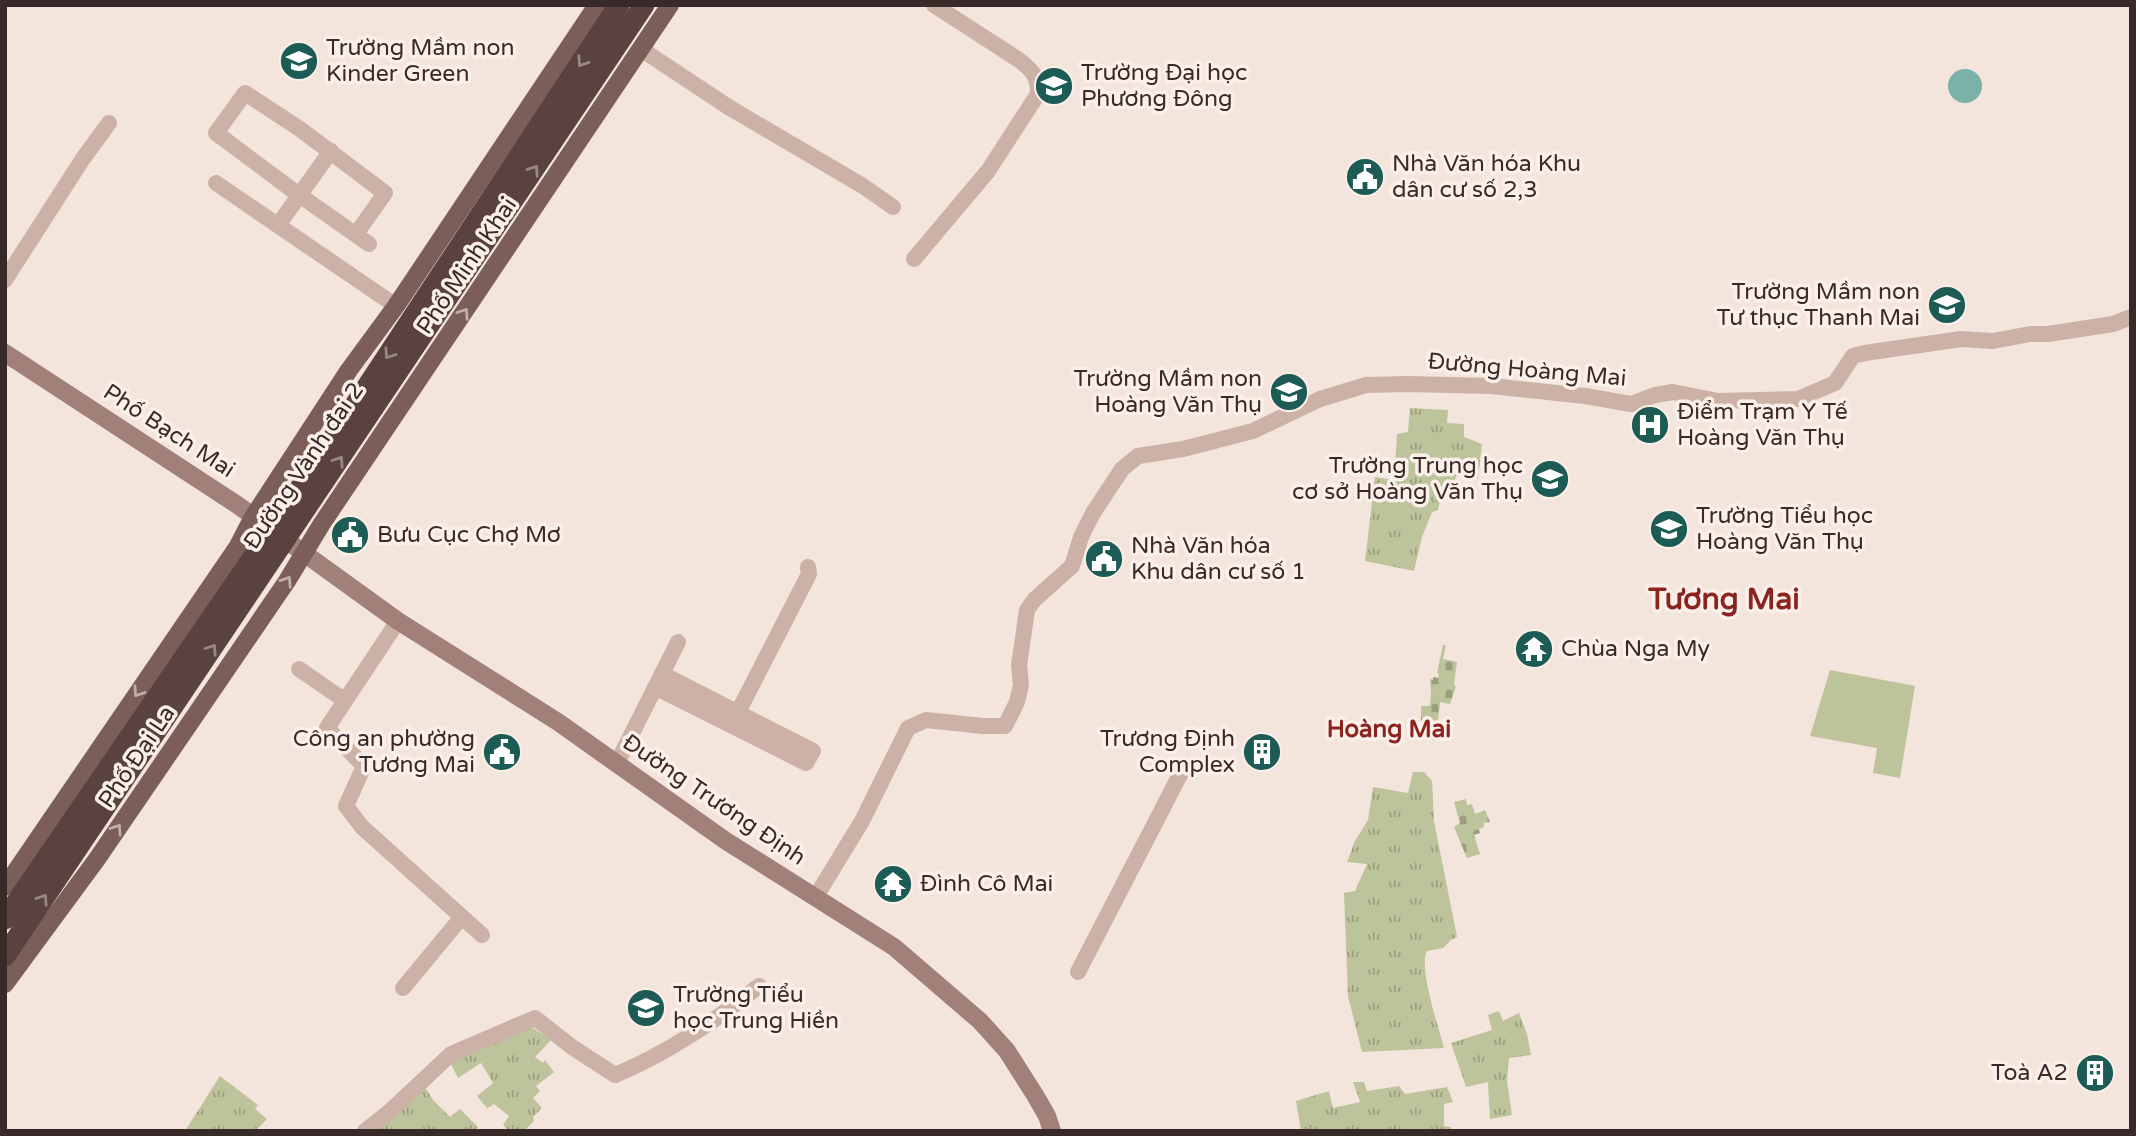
<svg xmlns="http://www.w3.org/2000/svg" width="2136" height="1136" viewBox="0 0 2136 1136" font-family="'Varela Round',sans-serif">
  <style>
    .grass { fill: url(#grass-tufts) }
    .cemetery { fill: url(#cemetery-stones) }
    .garden { fill: #bdc39b }
    .water { fill: #7ab2aa }
    .lines { fill: none; stroke-linecap: round; stroke-linejoin: round }
    .street { stroke: #ccb1a7; stroke-width: 16 }
    .secondary { stroke: #a08078; stroke-width: 18 }
    .primary { stroke: #7b5e58; stroke-width: 18 }
    .highway-bridge { stroke: #59423f; stroke-width: 21 }
    .oneway { stroke: #998783 }
    .oneway2 { stroke: #c1aea8 }
    .labels { text-anchor: middle; dominant-baseline: central; stroke-width: 7; stroke-linejoin: round; paint-order: stroke }
    .poi-label { font-size: 23px; fill: #382a28; stroke: #faefe9; text-anchor: start }
    .street-label { font-size: 23px; fill: #382a28; stroke: #faefe9 }
    .neighbourhood-label { font-size: 24px; font-weight: bold; fill: #8b241e; stroke: #faefe9 }
    .district-label { font-size: 30px; font-weight: bold; fill: #8b241e; stroke: #faefe9 }
  </style>
  <defs>
    <pattern id="grass-tufts" width="24" height="20" patternUnits="userSpaceOnUse" patternTransform="scale(1.75)"><rect width="24" height="20" fill="#bdc39b"/><path d="M3 7l-1-3M5 7V3M7 7l1-3M15 17l-1-3M17 17v-4M19 17l1-3" fill="none" stroke="#9b9f7e"/></pattern>
    <pattern id="cemetery-stones" width="16" height="16" patternUnits="userSpaceOnUse" patternTransform="scale(1.75)"><rect width="16" height="16" fill="#bdc39b"/><path d="M2 7V4a2 2 0 0 1 4 0v3zM10 15v-3a2 2 0 0 1 4 0v3z" fill="#9b9f7e"/></pattern>
  </defs>
  <rect width="100%" height="100%" fill="#f3e4dc"/>
  <g class="grass">
    <path d="M1410 408 1448 410 1447 423 1464 424V437L1482 444 1478 478 1456 476 1454 482 1444 483 1438 510 1432 512 1422 537 1414 571 1365 561 1375 477 1394 480 1397 434 1408 432Z"/>
    <path d="M1413 772H1424L1432 781 1434 821 1457 937 1451 940 1443 948 1427 951C1418 967 1439 1029 1444 1048L1362 1052 1348 996 1344 893 1355 891 1367 864 1347 862 1355 841 1368 820 1373 787 1408 793Z"/>
    <path d="M1499 1011 1503 1021 1519 1013 1527 1034 1531 1055 1509 1058 1507 1081 1512 1115 1490 1119 1488 1082 1466 1087 1451 1043 1492 1030 1488 1015Z"/>
    <path d="M527 1024 551 1040 535 1057 543 1063 545 1060 554 1072 536 1086 540 1091 533 1098 542 1108 533 1117 534 1121 524 1131H509L503 1125 509 1116 494 1104 487 1108 477 1096 493 1083 481 1063 458 1078 449 1060Z"/>
    <path d="M220 1076 258 1105 255 1109 267 1119 255 1131H185Z"/>
    <path d="M1353 1082H1364L1367 1091 1399 1086 1405 1094 1447 1087 1453 1102 1444 1104V1126L1451 1127V1131H1301L1296 1101 1329 1091 1333 1108 1360 1102Z"/>
    <path d="M423 1084 433 1100 450 1117 460 1109 478 1127 474 1131H373Z"/>
  </g>
  <g class="cemetery">
    <path d="M1443 645H1446L1443 659 1457 662 1454 685 1456 686 1450 704 1440 702 1436 741 1423 738 1421 734V706H1430L1431 691 1430 679 1433 680V677L1438 678 1439 674 1437 673Z"/>
    <path d="M1466 799 1467 805 1472 804 1475 814 1485 810 1490 822 1484 823V827L1479 829 1480 833 1474 835 1480 854 1467 858 1454 827 1460 823 1454 802Z"/>
  </g>
  <path class="garden" d="M1830 670 1915 686 1900 778 1873 773 1877 748 1810 736Z"/>
  <circle class="water" cx="1965" cy="86" r="17"/>
  <g class="lines">
    <g class="street">
      <path d="M641 49 730 108 863 186 893 207"/>
      <path d="M216 183 396 306"/>
      <path d="M278 225 331 151"/>
      <path d="M356 234 385 193 300 129 245 93 216 133 295 192 369 244"/>
      <path d="M914 259 988 171 1038 94C1038 76 1033 71 1019 60L934 5"/>
      <path d="M5 280 82 160 109 123"/>
      <path d="M398 621 327 728 364 766 346 806 362 827 482 935"/>
      <path d="M299 669 344 700"/>
      <path d="M655 687 806 763 813 751 662 674"/>
      <path d="M734 720 809 574 808 567"/>
      <path d="M617 763 678 642"/>
      <path d="M815 898 862 821 908 728 926 720 983 726H1005L1017 702 1021 685 1019 665 1027 610 1034 600 1072 566 1081 537 1093 513 1122 469 1138 456 1183 449 1253 431 1320 399 1366 385 1407 384 1491 386 1585 396 1631 404 1655 395 1673 392 1718 401 1798 399 1835 383 1853 356 1865 353 1961 339 1993 341 2030 334H2048L2113 324 2131 317"/>
      <path d="M1078 972 1185 765"/>
      <path d="M403 988 461 918"/>
      <path d="M365 1131 389 1112 451 1054 535 1018 572 1047 615 1075C668 1053 714 1022 759 986"/>
    </g>
    <path class="secondary" d="M5 353 236 504 398 621 558 722 726 841 894 947 980 1021 1007 1051 1035 1095 1047 1116 1052 1131"/>
    <g class="primary">
      <path d="M5 887 238 546 253 517 349 370 396 306 597 5"/>
      <path d="M5 984 97 859 287 581 321 525 670 5"/>
    </g>
    <g class="highway-bridge">
      <path d="M5 919 287 508 619 5"/>
      <path d="M5 956 644 5"/>
    </g>
  </g>
  <defs><path id="oneway-chevron" d="M-2-3.5L2.5 0L-2 3.5" fill="none" stroke-width="1.6" stroke-linecap="round" stroke-linejoin="round" transform="scale(1.75)"/></defs>
  <g class="oneway">
    <use href="#oneway-chevron" transform="translate(582 62) rotate(123)"/>
    <use href="#oneway-chevron" transform="translate(534 170) rotate(-56)"/>
    <use href="#oneway-chevron" transform="translate(389 354) rotate(124)"/>
    <use href="#oneway-chevron" transform="translate(339 461) rotate(-56)"/>
    <use href="#oneway-chevron" transform="translate(212 649) rotate(-56)"/>
    <use href="#oneway-chevron" transform="translate(43 899) rotate(-56)"/>
  </g>
  <g class="oneway2">
    <use href="#oneway-chevron" transform="translate(464 313) rotate(-56)"/>
    <use href="#oneway-chevron" transform="translate(287 581) rotate(-57)"/>
    <use href="#oneway-chevron" transform="translate(138 692) rotate(124)"/>
    <use href="#oneway-chevron" transform="translate(117 829) rotate(-56)"/>
  </g>
  <defs>
    <g id="school-disc" transform="scale(2.0125)"><circle r="9.5" fill="#1c5c54" stroke="#faefe9"/><path d="M0-5L7-2L0 1L-7-2ZM-4 1L0 2.5L4 1V4Q0 6-4 4Z" fill="#fff"/></g>
    <g id="university-disc" transform="scale(2.0125)"><circle r="9.5" fill="#1c5c54" stroke="#faefe9"/><path d="M0-5L7-2L0 1L-7-2ZM-4 1L0 2.5L4 1V4Q0 6-4 4Z" fill="#fff"/></g>
    <g id="civic-disc" transform="scale(2.0125)"><circle r="9.5" fill="#1c5c54" stroke="#faefe9"/><path d="M-.6-6.5H3V-4.5H.6V-3L4-1V1h2V6H-6V1h2V-1L-.6-3ZM-1.2 2.5V6h2.4V2.5Z" fill="#fff"/></g>
    <g id="hospital-disc" transform="scale(2.0125)"><circle r="9.5" fill="#1c5c54" stroke="#faefe9"/><path d="M-5-5h3v3.5h4V-5h3V5h-3V1.5h-4V5h-3Z" fill="#fff"/></g>
    <g id="temple-disc" transform="scale(2.0125)"><circle r="9.5" fill="#1c5c54" stroke="#faefe9"/><path d="M0-6L5-2H3V0L6.5 2.5H4V6H1.5V3h-3V6H-4V2.5H-6.5L-3 0V-2H-5Z" fill="#fff"/></g>
    <g id="building-disc" transform="scale(2.0125)"><circle r="9.5" fill="#1c5c54" stroke="#faefe9"/><path d="M-4-6H4V6H1V3H-1V6H-4ZM-2.5-4.3h1.7v1.8h-1.7ZM.8-4.3h1.7v1.8H.8ZM-2.5-1h1.7V.8h-1.7ZM.8-1h1.7V.8H.8Z" fill="#fff"/></g>
  </defs>
  <g fill-rule="evenodd">
    <use href="#school-disc" x="299" y="61"/>
    <use href="#university-disc" x="1054" y="86"/>
    <use href="#civic-disc" x="1365" y="177"/>
    <use href="#school-disc" x="1947" y="305"/>
    <use href="#school-disc" x="1289" y="392"/>
    <use href="#hospital-disc" x="1650" y="425"/>
    <use href="#school-disc" x="1550" y="479"/>
    <use href="#school-disc" x="1669" y="529"/>
    <use href="#civic-disc" x="350" y="535"/>
    <use href="#civic-disc" x="1104" y="559"/>
    <use href="#temple-disc" x="1534" y="649"/>
    <use href="#civic-disc" x="502" y="752"/>
    <use href="#building-disc" x="1262" y="752"/>
    <use href="#temple-disc" x="893" y="884"/>
    <use href="#school-disc" x="646" y="1008"/>
    <use href="#building-disc" x="2095" y="1073"/>
  </g>
  <g class="labels">
    <g class="poi-label">
      <text x="326" y="48">Trường Mầm non<tspan x="326" dy="26">Kinder Green</tspan></text>
      <text x="1081" y="73">Trường Đại học<tspan x="1081" dy="26">Phương Đông</tspan></text>
      <text x="1392" y="164">Nhà Văn hóa Khu<tspan x="1392" dy="26">dân cư số 2,3</tspan></text>
      <text x="1920" y="292" text-anchor="end">Trường Mầm non<tspan x="1920" dy="26">Tư thục Thanh Mai</tspan></text>
      <text x="1262" y="379" text-anchor="end">Trường Mầm non<tspan x="1262" dy="26">Hoàng Văn Thụ</tspan></text>
      <text x="1677" y="412">Điểm Trạm Y Tế<tspan x="1677" dy="26">Hoàng Văn Thụ</tspan></text>
      <text x="1523" y="466" text-anchor="end">Trường Trung học<tspan x="1523" dy="26">cơ sở Hoàng Văn Thụ</tspan></text>
      <text x="1696" y="516">Trường Tiểu học<tspan x="1696" dy="26">Hoàng Văn Thụ</tspan></text>
      <text x="377" y="535">Bưu Cục Chợ Mơ</text>
      <text x="1131" y="546">Nhà Văn hóa<tspan x="1131" dy="26">Khu dân cư số 1</tspan></text>
      <text x="1561" y="649">Chùa Nga My</text>
      <text x="475" y="739" text-anchor="end">Công an phường<tspan x="475" dy="26">Tương Mai</tspan></text>
      <text x="1235" y="739" text-anchor="end">Trương Định<tspan x="1235" dy="26">Complex</tspan></text>
      <text x="920" y="884">Đình Cô Mai</text>
      <text x="673" y="995">Trường Tiểu<tspan x="673" dy="26">học Trung Hiền</tspan></text>
      <text x="2068" y="1073" text-anchor="end">Toà A2</text>
    </g>
    <g class="street-label">
      <text transform="translate(467 266) rotate(-56)">Phố Minh Khai</text>
      <text transform="translate(1527 370) rotate(5)">Đường Hoàng Mai</text>
      <text transform="translate(169 431) rotate(33)">Phố Bạch Mai</text>
      <text transform="translate(304 466) rotate(-56)">Đường Vành đai 2</text>
      <text transform="translate(137 757) rotate(-56)">Phố Đại La</text>
      <text transform="translate(714 800) rotate(34)">Đường Trương Định</text>
    </g>
    <g class="neighbourhood-label">
      <text x="1389" y="729">Hoàng Mai</text>
    </g>
    <g class="district-label">
      <text x="1724" y="599">Tương Mai</text>
    </g>
  </g>
  <rect width="2136" height="1136" fill="none" stroke="#382a28" stroke-width="14"/>
</svg>
